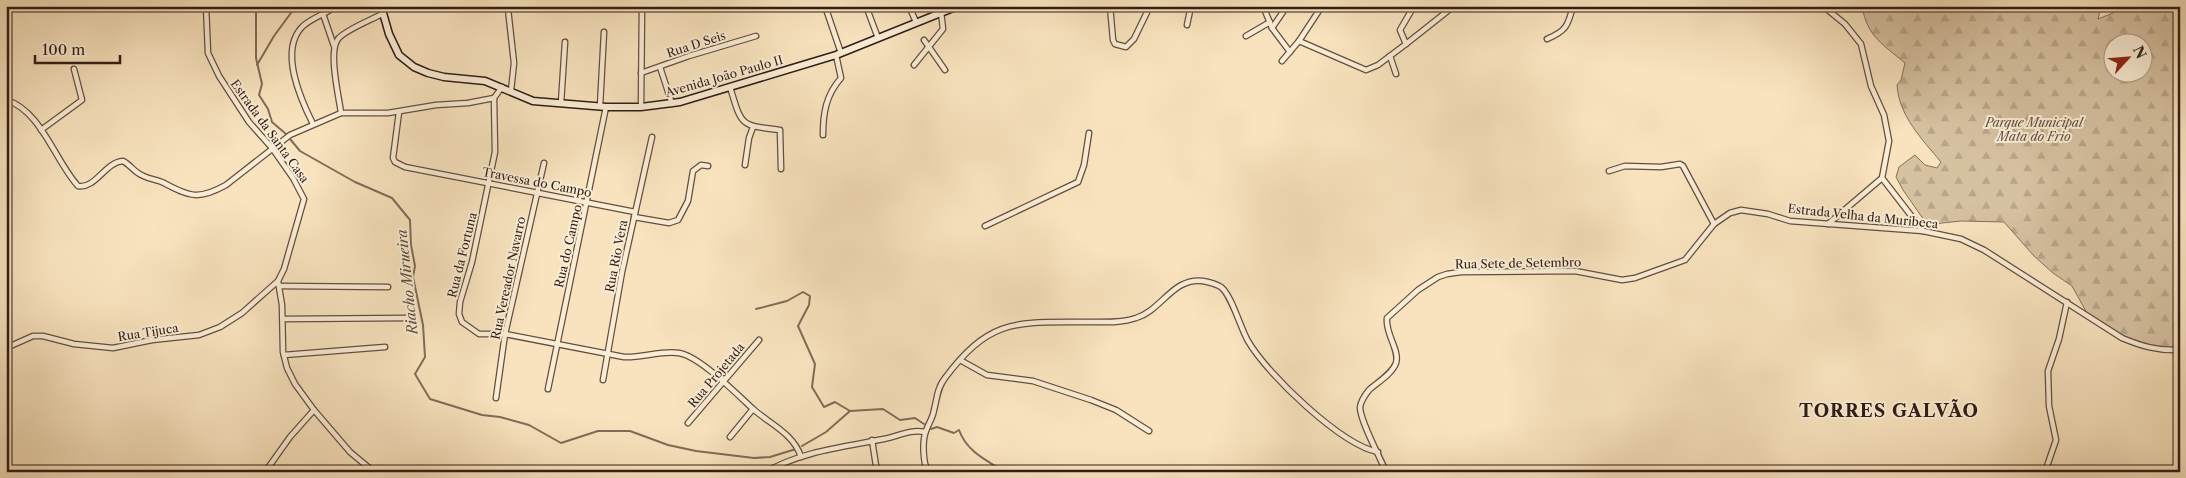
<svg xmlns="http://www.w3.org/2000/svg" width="2186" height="478" viewBox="0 0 2186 478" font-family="'Libre Caslon Text',serif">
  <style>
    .forest { fill: url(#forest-firs); stroke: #846f5c; fill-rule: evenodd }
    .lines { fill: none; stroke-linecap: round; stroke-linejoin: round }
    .stream { stroke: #806c59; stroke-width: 2 }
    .street-casing { stroke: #634e40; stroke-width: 7 }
    .secondary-casing { stroke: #311d16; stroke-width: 9 }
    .street { stroke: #faedd5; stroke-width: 4.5 }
    .secondary { stroke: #faedd5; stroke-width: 6 }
    .labels { text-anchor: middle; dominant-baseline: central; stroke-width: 4; stroke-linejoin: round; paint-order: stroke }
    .street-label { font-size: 12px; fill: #311d16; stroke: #faedd5 }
    .park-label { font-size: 12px; font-style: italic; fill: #634e40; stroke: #faedd5 }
    .water-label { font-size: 14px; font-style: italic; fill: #5f4b3d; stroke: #faedd5 }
    .district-label { font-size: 18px; font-weight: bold; letter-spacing: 1px; fill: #311d16; stroke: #faedd5 }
  </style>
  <defs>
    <pattern id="forest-firs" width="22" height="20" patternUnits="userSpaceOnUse" patternTransform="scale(1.25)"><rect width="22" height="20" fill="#d6c1a1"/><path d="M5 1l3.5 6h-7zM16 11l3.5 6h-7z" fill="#b8a58a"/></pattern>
  </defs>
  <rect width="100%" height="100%" fill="#f8e3be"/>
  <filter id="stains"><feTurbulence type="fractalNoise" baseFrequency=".004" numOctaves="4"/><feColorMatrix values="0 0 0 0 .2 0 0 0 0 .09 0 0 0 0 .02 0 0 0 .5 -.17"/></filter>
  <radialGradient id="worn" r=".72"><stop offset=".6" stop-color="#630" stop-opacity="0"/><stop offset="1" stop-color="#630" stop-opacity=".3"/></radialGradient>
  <path class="forest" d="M1862 6H2101L2098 19 2113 13 2116 6H2180V350H2165L2126 340 2088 315 2072 286 2053 273 2034 256 2004 222 1961 221 1933 224 1924 220 1903 190 1896 177 1899 167 1915 155 1925 165 1937 168 1941 162C1922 139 1899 116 1897 85L1901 80 1905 63C1884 45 1867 37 1862 6ZM2114 42H2144V72H2114Z"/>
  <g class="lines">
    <g class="stream">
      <path d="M256 6V58L262 84 259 95 268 109 272 122 286 134"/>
      <path d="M257 65 274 36 296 6"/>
      <path d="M290 139 300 151 355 182 392 198 410 220 411 245 415 266 413 277 423 325 425 357 415 374 430 399 482 415 500 417 529 425 561 443 598 431H630L668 445 696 451 754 458 770 457 796 449"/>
      <path d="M756 309 787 301 803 292 810 296 809 305 798 326 815 364 812 387 824 407 835 402 850 411"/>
      <path d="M931 429 937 427 954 433 959 430C967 452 986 460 1005 472"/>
      <path d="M802 446 826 432 850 411 883 409 900 420 915 418 924 424"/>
    </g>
    <g class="street-casing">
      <g id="street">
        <path d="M206 6 208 53 219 76 249 122 272 148 293 178 304 199 284 269 278 281 282 305 283 352 287 368 295 384 314 410 350 452 374 472"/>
        <path d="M825 6 841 53"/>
        <path d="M866 6 878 38"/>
        <path d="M909 6 916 22"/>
        <path d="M1110 6 1113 40 1115 44 1126 47 1134 39 1150 6"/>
        <path d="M1263 6 1272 28 1290 52"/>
        <path d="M1414 6 1400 30 1406 44 1454 6"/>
        <path d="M1823 6 1845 24 1861 44 1871 86 1884 115 1889 141 1882 178 1828 224"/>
        <path d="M508 9 514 63 511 91"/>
        <path d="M323 14 334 46"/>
        <path d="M1187 25 1191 6"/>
        <path d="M1272 28 1287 6"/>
        <path d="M1246 36 1270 22"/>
        <path d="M1547 39C1566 31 1568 26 1573 6"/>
        <path d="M924 40 945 70"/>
        <path d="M1299 41 1366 70 1378 65 1406 44"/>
        <path d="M1390 56 1396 74"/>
        <path d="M1282 61 1299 41 1322 6"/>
        <path d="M914 65 943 29 941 12"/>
        <path d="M660 67 672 104"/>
        <path d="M641 73 689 56 756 36"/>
        <path d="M730 87C742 126 739 125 780 130L781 169"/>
        <path d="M494 98 495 152 472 262 460 302 459 314 462 322 479 334H505L624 357C642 358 662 350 679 353 699 356 737 394 753 409L730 437"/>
        <path d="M6 100C41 110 55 161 78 186 96 189 105 162 123 161 129 164 133 170 138 173 146 179 156 179 164 183 190 197 199 200 226 185L290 135 341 113H388L436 105 468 103 494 98 502 87"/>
        <path d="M561 103 565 42"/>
        <path d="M600 106 604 32"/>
        <path d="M641 107 642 6"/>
        <path d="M399 112 393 158 395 162 405 167 635 212"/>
        <path d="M341 113C339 97 328 52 338 39 345 30 371 20 382 14"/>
        <path d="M313 124C301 100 278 50 303 26 313 17 326 14 336 6"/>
        <path d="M41 130 82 100 74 69"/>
        <path d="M823 135C823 113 826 95 841 78L836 55"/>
        <path d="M745 165 749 138 753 127"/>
        <path d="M1609 171 1625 166 1661 167 1680 164 1683 166 1714 224"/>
        <path d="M1882 178 1923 231"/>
        <path d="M634 217 669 223 678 220 688 201 693 171 701 165 708 166"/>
        <path d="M985 226 1078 182 1084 165 1089 133"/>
        <path d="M279 286 388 287"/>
        <path d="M283 319 408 318"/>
        <path d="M6 348 33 336H43L74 344 113 348 152 340 199 335 220 327 242 313 278 281"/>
        <path d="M284 355 385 347"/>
        <path d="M960 360 987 375 1033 381 1091 400 1116 410 1149 431"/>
        <path d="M603 380 622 272 652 137"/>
        <path d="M548 389 606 107"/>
        <path d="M496 398 505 334 544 163"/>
        <path d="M753 409C770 424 794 434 801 457"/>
        <path d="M688 423 759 340"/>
        <path d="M872 440 877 472"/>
        <path d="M265 472 290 437 314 410"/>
        <path d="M766 472C802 451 844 447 884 439 899 436 910 429 925 432"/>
        <path d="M928 472C923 463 922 441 926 431 928 424 933 418 934 410 937 399 937 388 945 378 992 315 1020 323 1091 322 1105 322 1122 323 1136 318 1162 310 1173 277 1203 281 1208 282 1216 284 1221 287 1232 296 1240 327 1248 341 1267 374 1341 445 1378 452"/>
        <path d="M1386 472C1380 457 1360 421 1360 407 1361 401 1365 395 1369 390 1378 382 1392 374 1396 363 1400 350 1385 334 1387 318L1418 290 1438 277 1447 274 1461 272 1575 271 1622 280 1635 278 1685 260 1714 224 1730 213 1741 210 1768 214 1790 221 1923 231 1961 239 1984 250 2122 338C2141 346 2158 351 2180 350"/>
        <path d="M2045 472 2056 440 2049 406 2048 371 2059 339 2067 302"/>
      </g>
    </g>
    <g class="secondary-casing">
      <path id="secondary" d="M381 6 389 34 399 55 414 67 428 73 444 77 485 81 533 101 606 107H641L680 102 836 55 958 6"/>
    </g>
    <use href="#street" class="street"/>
    <use href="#secondary" class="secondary"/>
  </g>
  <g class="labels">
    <g class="street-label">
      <text transform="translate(696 44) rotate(-18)">Rua D Seis</text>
      <text transform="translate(724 76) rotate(-16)">Avenida João Paulo II</text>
      <text transform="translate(270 131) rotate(54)">Estrada da Santa Casa</text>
      <text transform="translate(537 182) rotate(11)">Travessa do Campo</text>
      <text transform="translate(1863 216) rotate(6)">Estrada Velha da Muribeca</text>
      <text transform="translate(568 246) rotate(-77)">Rua do Campo</text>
      <text transform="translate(462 255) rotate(-76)">Rua da Fortuna</text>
      <text transform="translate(616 256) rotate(-79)">Rua Rio Vera</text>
      <text transform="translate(1518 263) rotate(-1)">Rua Sete de Setembro</text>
      <text transform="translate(508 278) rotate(-78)">Rua Vereador Navarro</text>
      <text transform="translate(148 332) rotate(-9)">Rua Tijuca</text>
      <text transform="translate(716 375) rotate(-50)">Rua Projetada</text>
    </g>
    <g class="park-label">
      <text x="2034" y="122">Parque Municipal<tspan x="2034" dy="14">Mata do Frio</tspan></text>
    </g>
    <g class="water-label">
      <text transform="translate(407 282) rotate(-96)">Riacho Mirueira</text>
    </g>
    <g class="district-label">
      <text x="1889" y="411">TORRES GALVÃO</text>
    </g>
  </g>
  <rect width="2186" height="478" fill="none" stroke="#f8e3be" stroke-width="25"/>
  <rect x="8" y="8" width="2171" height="463" fill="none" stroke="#311d16" stroke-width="2.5"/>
  <rect x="12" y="12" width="2161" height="453" fill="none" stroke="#311d16"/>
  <g transform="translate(2128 58) rotate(64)"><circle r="24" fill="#faedd5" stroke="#aa9a89"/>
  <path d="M0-4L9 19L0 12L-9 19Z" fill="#8f2418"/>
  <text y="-8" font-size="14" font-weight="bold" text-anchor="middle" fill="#311d16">N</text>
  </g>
  <path d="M35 55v8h85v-8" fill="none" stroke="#311d16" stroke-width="2.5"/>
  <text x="42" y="55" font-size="15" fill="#311d16" stroke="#faedd5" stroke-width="4" paint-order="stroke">100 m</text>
  <rect width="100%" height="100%" filter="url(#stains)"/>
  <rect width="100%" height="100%" fill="url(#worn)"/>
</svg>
